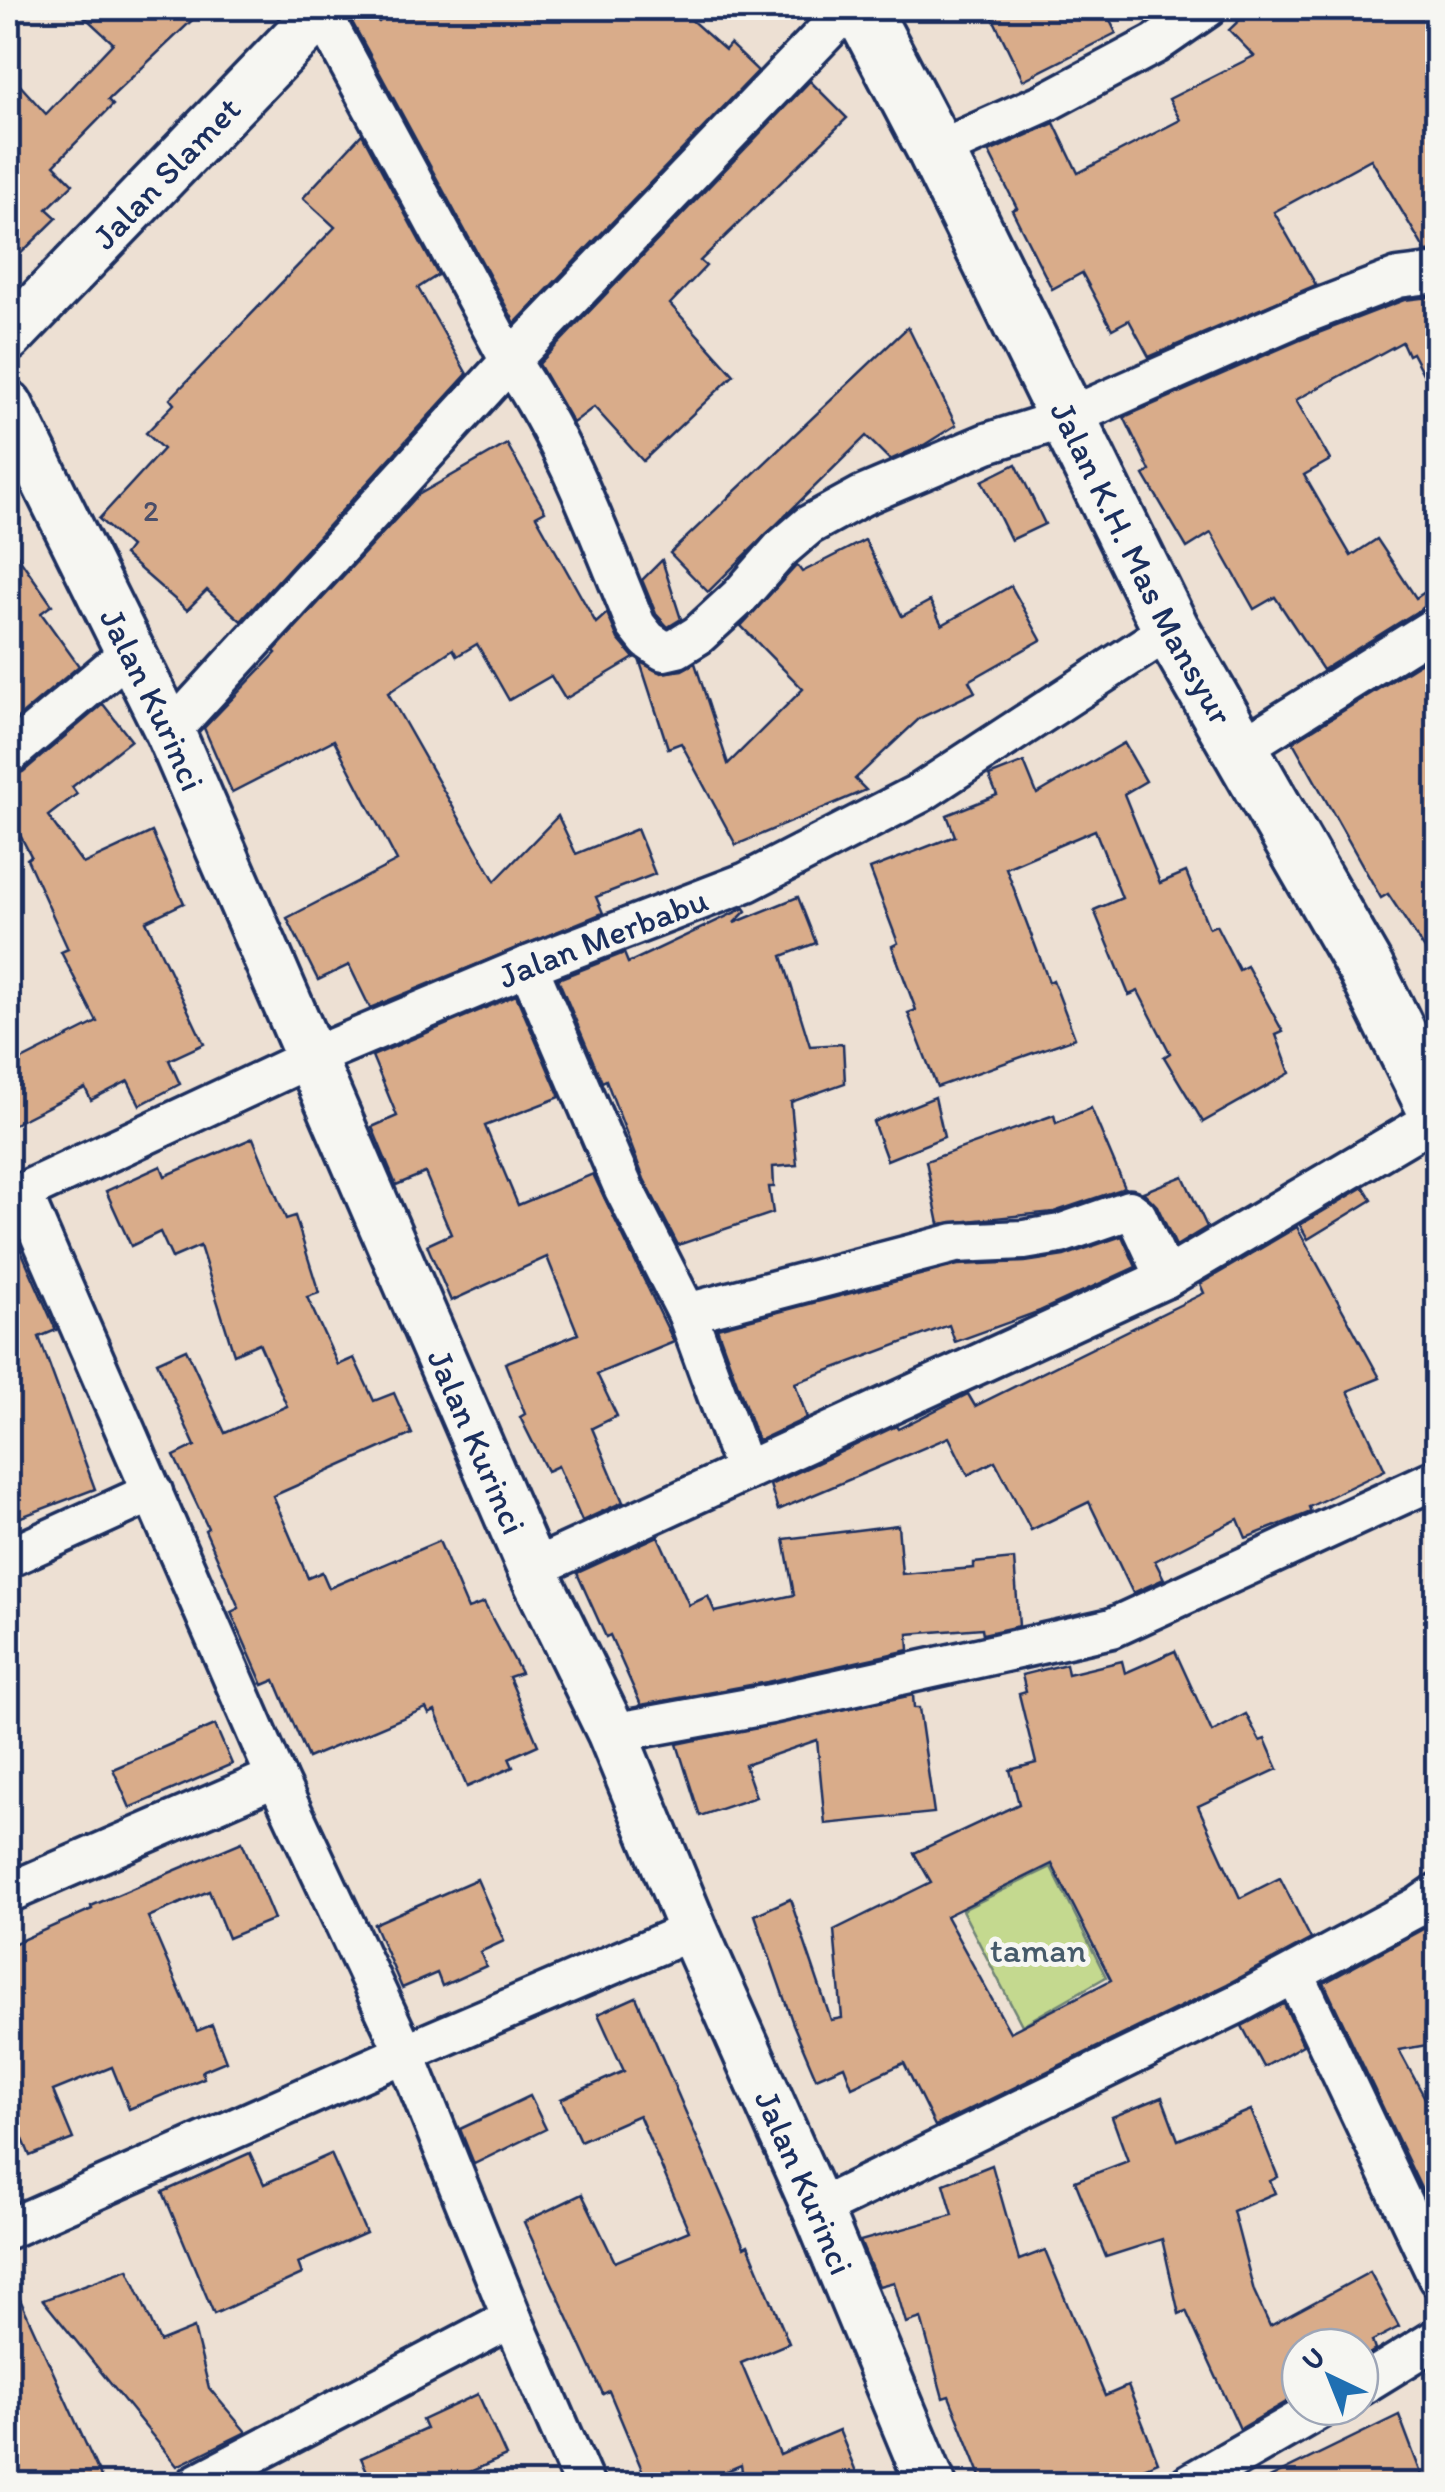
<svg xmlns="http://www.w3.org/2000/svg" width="1445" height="2492" viewBox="0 0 1445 2492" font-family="Itim,sans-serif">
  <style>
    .green { fill: #c4d98f; stroke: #708476; stroke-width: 2.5 }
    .building { fill: #d9ac8a; stroke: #1b2f5e; stroke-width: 2.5; fill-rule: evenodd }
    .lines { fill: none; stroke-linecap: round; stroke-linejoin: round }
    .minor-casing { stroke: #1b2f5e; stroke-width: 45 }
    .tertiary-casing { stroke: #1b2f5e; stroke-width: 55 }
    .trunk-casing { stroke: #1b2f5e; stroke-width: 62 }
    .minor { stroke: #f6f6f2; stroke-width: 38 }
    .tertiary { stroke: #f6f6f2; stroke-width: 48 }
    .trunk { stroke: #f6f6f2; stroke-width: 55 }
    .labels { text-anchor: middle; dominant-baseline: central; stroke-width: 10; stroke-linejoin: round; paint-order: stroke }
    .number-label { font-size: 30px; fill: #4a4e69 }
    .street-label { font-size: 35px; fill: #1b2f5e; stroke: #f6f6f2 }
    .park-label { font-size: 35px; fill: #455a6a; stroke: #f6f6f2 }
  </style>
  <rect width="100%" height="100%" fill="#ede0d3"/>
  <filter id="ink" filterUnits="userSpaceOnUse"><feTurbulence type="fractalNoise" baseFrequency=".01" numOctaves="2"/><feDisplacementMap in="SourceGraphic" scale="20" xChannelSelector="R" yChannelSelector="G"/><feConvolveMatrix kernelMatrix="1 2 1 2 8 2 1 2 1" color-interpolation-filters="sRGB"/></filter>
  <g filter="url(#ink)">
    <path class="green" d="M1051 1867 1106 1977 1022 2025 962 1910Z"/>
    <g class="building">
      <path d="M75 8H205L108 100 113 105 54 165 73 184 47 209 57 218 8 266V72L46 114 113 43Z"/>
      <path d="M359 8H364L379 22 392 8H678L725 50 730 44 758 71 515 323 350 18Z"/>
      <path d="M988 8H1104L1116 33 1023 80Z"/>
      <path d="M1252 8H1438V251L1426 252 1371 159 1274 212 1316 285 1149 357 1129 320 1112 329 1082 273 1052 289 1012 210 1017 208 989 152 1054 123 1078 173 1180 120 1169 99 1254 56 1229 30Z"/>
      <path d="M810 81 847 118 700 261 706 266 670 304 734 375 643 461 594 407 573 423 539 364Z"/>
      <path d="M362 134 438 275 418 288 467 374 241 621 207 590 187 610 124 555 130 547 99 519 163 449 146 433 174 404 170 399 335 227 303 198Z"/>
      <path d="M1438 296V402L1412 353 1408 355 1402 342 1296 400 1330 460 1304 475 1351 556 1377 539 1416 598 1438 583V603L1426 606 1323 670 1275 597 1254 609 1211 533 1187 548 1144 475 1150 471 1124 417 1300 340 1404 300Z"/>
      <path d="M908 327 956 425 924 445 890 460 866 436 708 592 670 553Z"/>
      <path d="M507 444 545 511 536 516 596 623 607 613 618 639 634 658 565 699 551 676 509 700 477 644 457 656 453 649 388 693 495 881 558 816 576 854 637 829 655 874 596 897 603 913 370 1008 349 965 318 980 287 918 397 861 334 740 232 792 204 728 276 653 274 651 418 495Z"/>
      <path d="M1016 464 1045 524 1011 540 982 481Z"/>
      <path d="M865 540 902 616 930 601 942 625 1011 586 1041 640 969 681 975 692 920 718 855 779 866 790 736 845 681 743 668 748 640 662 661 673 682 670 695 663 728 764 803 689 741 626 797 565 802 572Z"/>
      <path d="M8 542 52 605 41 613 79 666 8 726Z"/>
      <path d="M662 560 681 619 668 627 656 614 642 580Z"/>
      <path d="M1438 652V969L1388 894 1381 898 1293 742Z"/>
      <path d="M103 704 131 740 72 787 77 794 48 816 83 864 152 832 184 903 146 921 204 1044 169 1060 180 1084 140 1105 128 1081 91 1100 85 1088 8 1127V1067L97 1022 61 952 68 949 27 859 31 856 8 812V777L23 772Z"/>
      <path d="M1124 743 1146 781 1124 794 1160 883 1186 872 1209 928 1216 925 1239 970 1247 966 1283 1032 1276 1035 1290 1073 1203 1122 1164 1057 1170 1053 1138 991 1129 995 1094 910 1122 898 1095 830 1006 868 1049 982 1053 980 1075 1038 937 1087 908 1013 916 1010 892 946 898 943 870 869 955 836 947 815 997 795 989 776 1024 762 1037 794Z"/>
      <path d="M798 897 816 943 782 956 810 1046 843 1044 845 1083 791 1102 797 1165 773 1167 774 1187H769L773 1213 678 1245 644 1179 606 1080 602 1082 558 979 624 953 628 963 744 908 746 911 734 923Z"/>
      <path d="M516 995 560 1097 485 1126 518 1205 593 1174 674 1342 597 1374 617 1416 592 1428 623 1502 582 1521 558 1466 547 1471 520 1417 525 1414 505 1363 578 1334 547 1257 451 1301 427 1245 451 1234 425 1173 396 1185 372 1127 397 1116 372 1056Z"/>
      <path d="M935 1097 944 1137 887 1160 873 1122Z"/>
      <path d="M1091 1108 1125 1188 1054 1212 939 1224 926 1161 1054 1115 1056 1123Z"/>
      <path d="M253 1138 286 1219 295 1216 319 1293 307 1297 338 1365 354 1358 374 1401 394 1393 412 1434 273 1496 308 1578 322 1572 329 1588 439 1541 468 1609 484 1603 521 1673 509 1677 538 1745 509 1758 513 1767 467 1787 435 1711 429 1714 426 1708 308 1758 275 1680 263 1685 231 1612 239 1608 205 1530 208 1528 174 1456 195 1446 157 1362 186 1349 225 1433 287 1406 259 1343 234 1354 200 1246 172 1258 160 1232 131 1246 106 1191 161 1166 165 1176Z"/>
      <path d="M1183 1176 1207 1227 1176 1246 1157 1206 1143 1192Z"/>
      <path d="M1364 1187 1372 1200 1308 1239 1300 1225Z"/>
      <path d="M8 1221 56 1330 39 1337 95 1489 8 1522Z"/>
      <path d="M1297 1227 1380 1378 1348 1391 1385 1470 1309 1507 1311 1512 1246 1538 1238 1519 1155 1561 1164 1579 1133 1593 1089 1502 1031 1530 995 1461 968 1475 949 1437 778 1510 770 1485 896 1426 898 1429 968 1394 975 1406 1204 1293 1200 1284Z"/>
      <path d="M1122 1236 1136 1267 1040 1311 955 1342 949 1325 795 1383 807 1418 758 1441 717 1328 958 1265 1025 1262 1064 1256Z"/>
      <path d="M898 1525 902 1574 974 1568V1563L1014 1559 1019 1626 983 1634 982 1628 908 1634 909 1650 767 1682 641 1705 610 1635 606 1637 577 1573 658 1536 689 1605 708 1596 715 1612 794 1595 784 1539Z"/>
      <path d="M1175 1651 1212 1732 1246 1714 1260 1741 1265 1739 1278 1769 1198 1806 1240 1898 1280 1878 1311 1939 1227 1984 935 2126 904 2063 852 2087 844 2066 816 2078 793 2024 755 1915 790 1899 831 2020 842 2018 834 1930 931 1882 914 1853 1019 1804 1010 1770 1036 1763 1019 1694 1026 1692 1022 1675 1066 1664 1068 1674 1122 1661 1125 1673ZM1052 1864 1111 1980 1010 2032 946 1916Z"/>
      <path d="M913 1695 914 1708H919L934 1813 825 1824 817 1740 745 1765 756 1797 700 1816 677 1744Z"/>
      <path d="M215 1725 232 1764 130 1808 113 1769Z"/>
      <path d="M242 1842 274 1919 228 1938 209 1891 148 1917 197 2031 212 2025 226 2061 202 2071 204 2078 129 2109 112 2067 53 2091 73 2139 30 2156 8 2103V1946L92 1909 91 1906Z"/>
      <path d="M477 1879 504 1941 480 1952 486 1966 442 1986 437 1973 402 1988 374 1924Z"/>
      <path d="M1438 1921V2043L1399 2050 1438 2122V2224L1324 1983Z"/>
      <path d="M636 1997 744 2247 748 2245 789 2343 741 2363 780 2455 839 2430 861 2484H712L742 2471 741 2465 696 2484H648L609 2391 603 2394 524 2222 582 2194 615 2262 689 2231 639 2115 580 2141 561 2099 624 2071 598 2014Z"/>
      <path d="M1284 2004 1303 2045 1264 2067 1242 2026Z"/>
      <path d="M530 2096 546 2129 474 2164 460 2129Z"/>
      <path d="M1162 2097 1178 2140 1251 2110 1278 2177 1270 2181 1275 2193 1233 2211 1254 2291 1270 2326 1370 2272 1399 2327 1372 2341 1375 2350 1360 2360V2347H1300V2394L1240 2429 1186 2311 1179 2314 1162 2239 1106 2257 1075 2181 1128 2161 1112 2117Z"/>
      <path d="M250 2153 264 2184 331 2154 366 2233 298 2263 302 2274 214 2314 163 2192Z"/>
      <path d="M992 2165 1019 2260 1045 2250 1105 2396 1128 2386 1158 2462 1122 2477 1119 2471 1085 2484H984L949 2396 943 2398 921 2318 906 2323 894 2282 879 2286 860 2241 953 2215 944 2184Z"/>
      <path d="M128 2269 160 2342 194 2328 209 2388 246 2432 177 2466 43 2300Z"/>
      <path d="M8 2273 104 2484H8Z"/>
      <path d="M478 2394 506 2456 443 2484H373L361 2458 426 2429 422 2420Z"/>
      <path d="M1399 2415 1425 2484H1257Z"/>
    </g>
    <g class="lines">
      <g class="minor-casing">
        <g id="minor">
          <path d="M321 12 510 361 849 8"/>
          <path d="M936 151 1046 102 1155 44 1207 8"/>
          <path d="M170 732 510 361C566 442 599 534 636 625L648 640 664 651 677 648 698 635 739 597 781 549 809 525 862 496 987 443 1067 418 1291 319 1398 278 1438 273"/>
          <path d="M1241 748 1438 625"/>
          <path d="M8 755 130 652"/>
          <path d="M528 966 624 1189 687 1313 745 1471"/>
          <path d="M22 1193 276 1777 405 2053 512 2318 584 2484"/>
          <path id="s1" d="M8 1199 312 1057 528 966 747 882 920 793 1171 629"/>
          <path d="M687 1313 955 1243 1024 1240 1060 1234 1129 1210 1137 1216 1166 1278"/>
          <path d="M8 1558 153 1492"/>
          <path d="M532 1569 1166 1278 1438 1117"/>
          <path d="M612 1733 771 1704 1112 1628 1438 1478"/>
          <path d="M8 1893 276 1777"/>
          <path d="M1295 1975 1438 2278"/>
          <path d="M817 2209 1237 2004 1421 1905 1438 1893"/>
          <path d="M8 2229 405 2053 693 1930"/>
          <path d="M1360 2386 1438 2338"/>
          <path d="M196 2484 512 2318"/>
          <path d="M1189 2484 1323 2407"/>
        </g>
      </g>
      <g class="tertiary-casing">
        <g id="tertiary">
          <path id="s2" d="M8 337 325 8"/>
          <path id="s3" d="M8 405 170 732 532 1569 612 1733 693 1930 817 2209 931 2484"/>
        </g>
      </g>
      <g class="trunk-casing">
        <g id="trunk">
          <path id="s4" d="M861 8 936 151 1171 629 1366 969 1438 1114"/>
        </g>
      </g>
      <use href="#minor" class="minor"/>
      <use href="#tertiary" class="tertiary"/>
      <use href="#trunk" class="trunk"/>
    </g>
  </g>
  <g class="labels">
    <g class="number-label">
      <text x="151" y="510">2</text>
    </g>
    <g class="street-label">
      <text stroke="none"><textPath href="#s2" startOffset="228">Jalan Slamet</textPath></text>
      <text stroke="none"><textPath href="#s4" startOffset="622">Jalan K.H. Mas Mansyur</textPath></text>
      <text stroke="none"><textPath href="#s3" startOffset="328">Jalan Kurinci</textPath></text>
      <text stroke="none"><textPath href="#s1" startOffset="650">Jalan Merbabu</textPath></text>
      <text stroke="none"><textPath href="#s3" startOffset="1138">Jalan Kurinci</textPath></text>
      <text stroke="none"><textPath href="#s3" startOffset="1948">Jalan Kurinci</textPath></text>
    </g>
    <g class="park-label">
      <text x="1038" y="1950">taman</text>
    </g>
  </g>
  <rect width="1445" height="2492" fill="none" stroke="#f6f6f2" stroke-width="40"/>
  <rect x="20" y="20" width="1405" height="2452" fill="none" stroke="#1b2f5e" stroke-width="4" filter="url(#ink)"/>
  <g transform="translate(1330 2377) rotate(317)"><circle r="48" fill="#f6f6f2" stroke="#9ea6b7" stroke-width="2.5"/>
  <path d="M0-8L18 38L0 25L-18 38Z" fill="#1f6fb2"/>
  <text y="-15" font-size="28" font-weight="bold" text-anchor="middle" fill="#1b2f5e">U</text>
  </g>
</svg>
